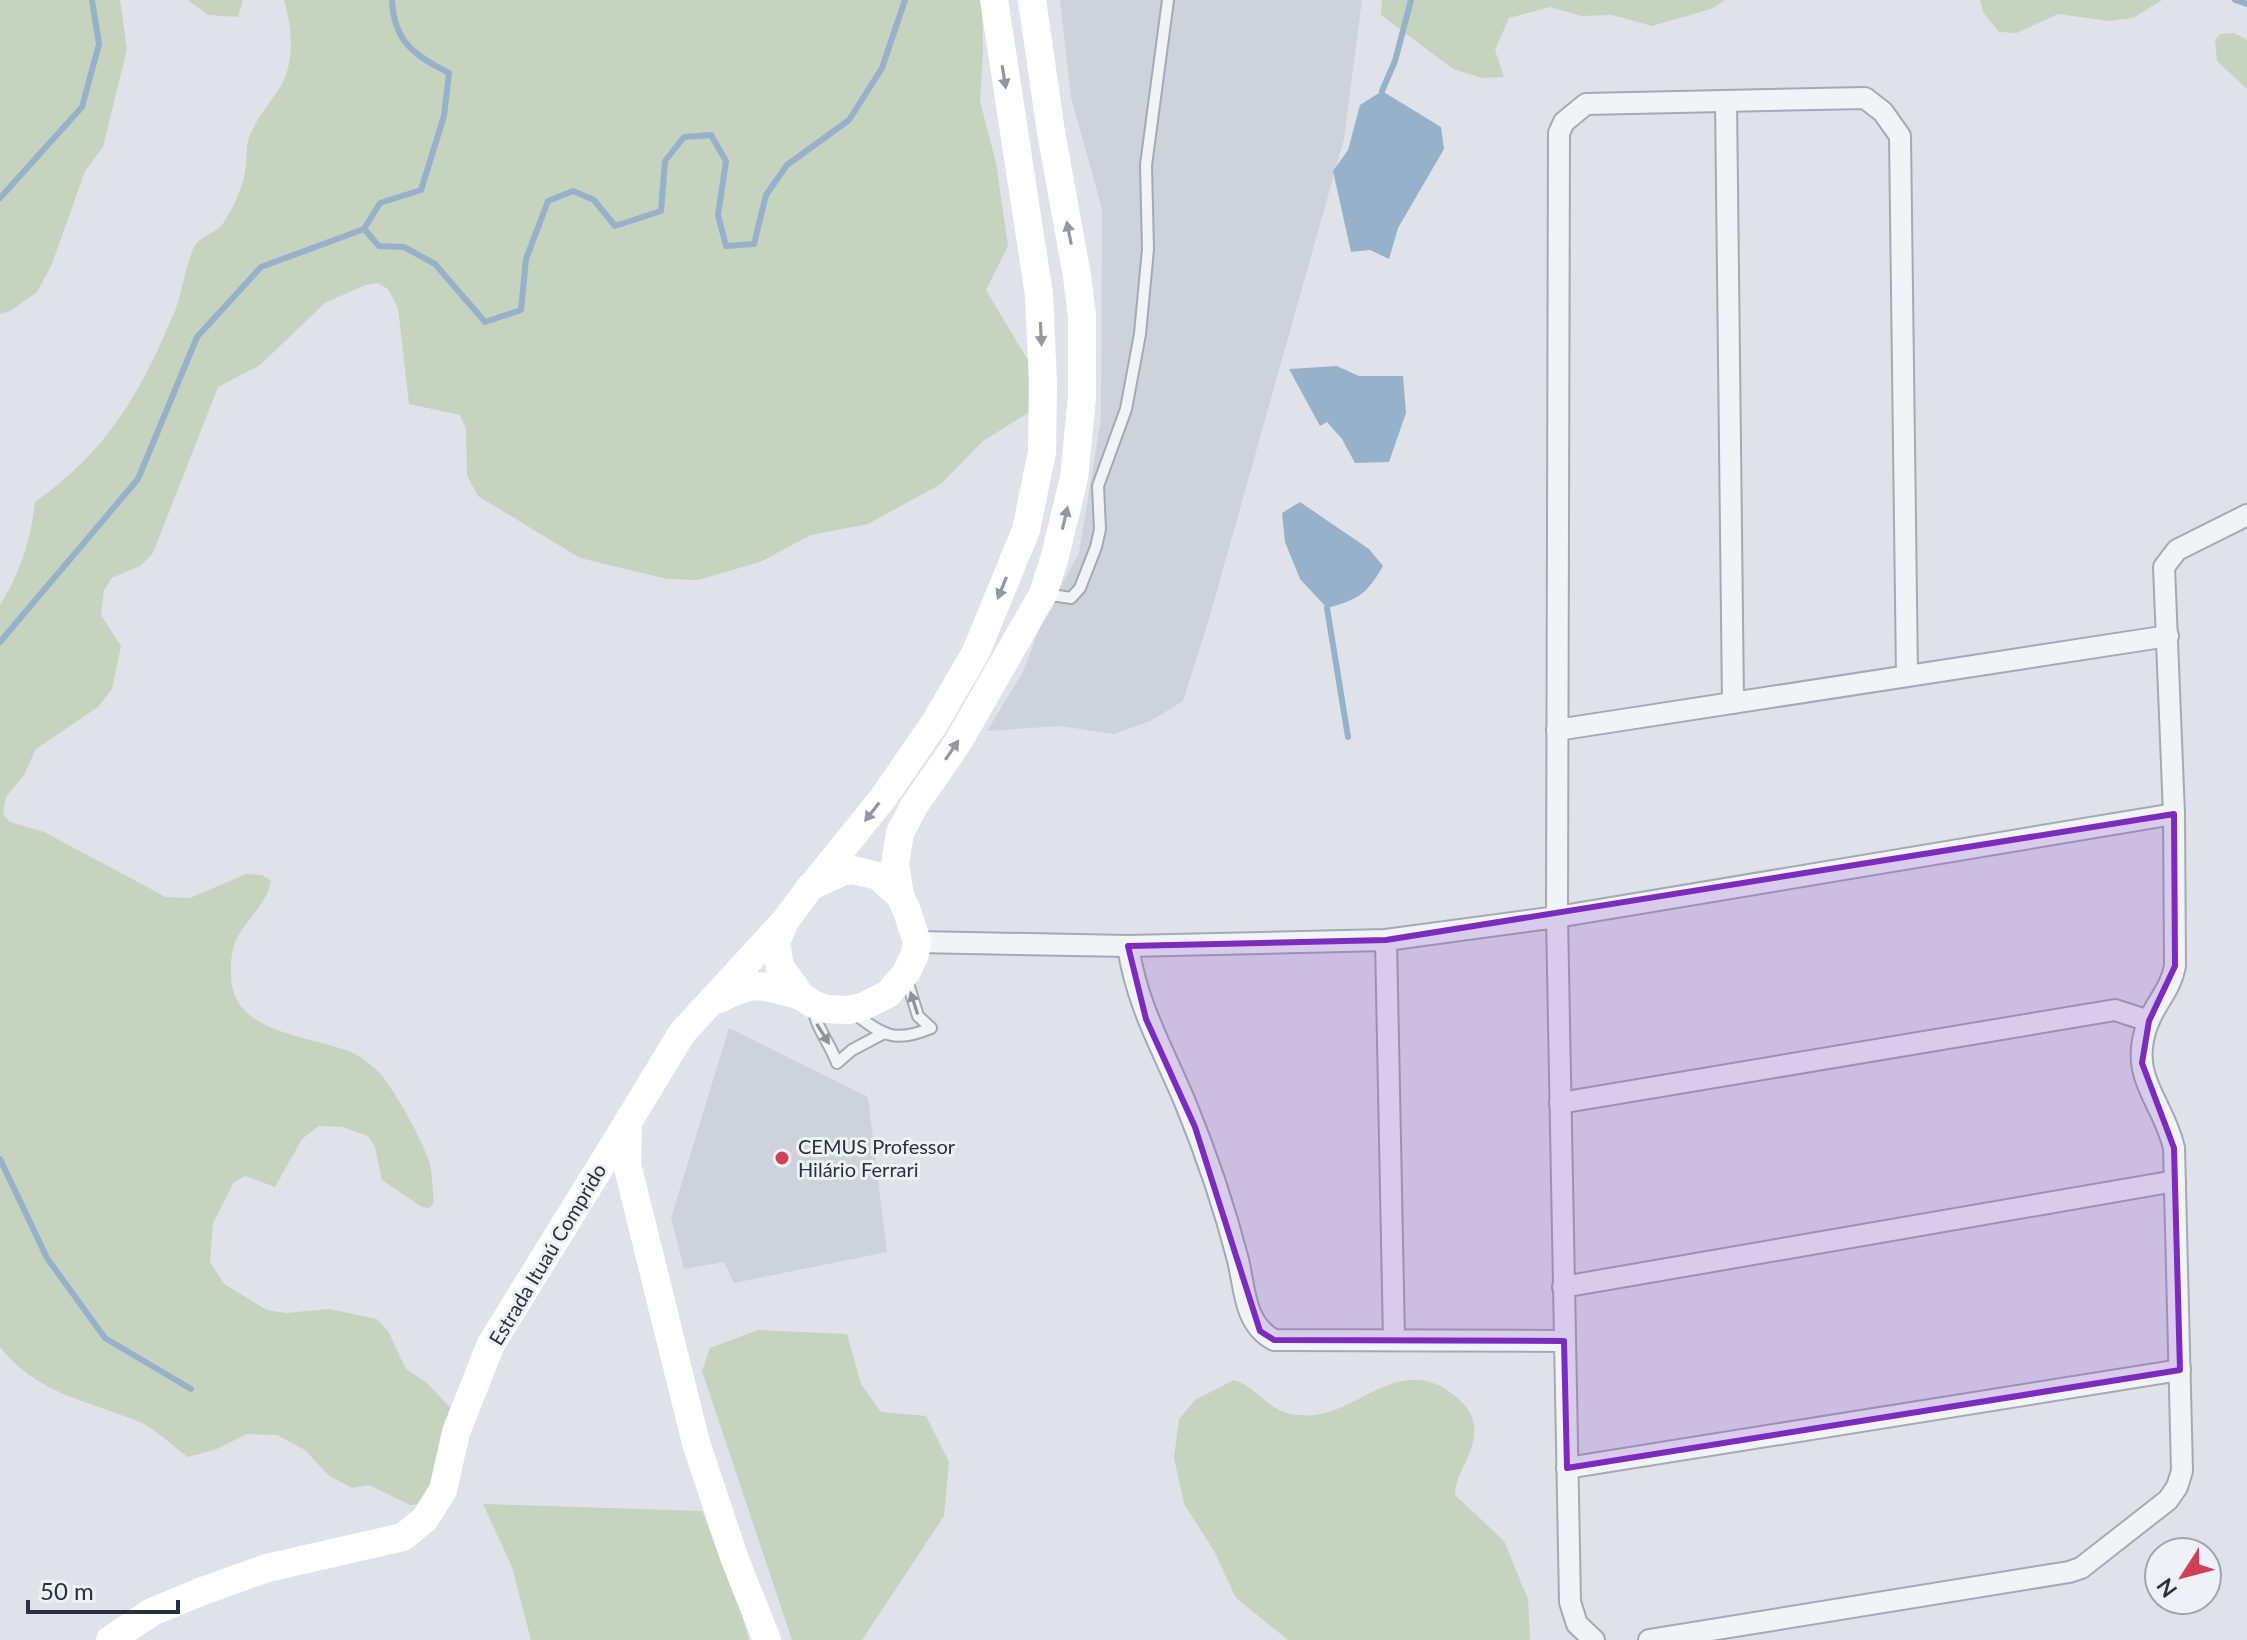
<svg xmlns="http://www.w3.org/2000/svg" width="2247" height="1640" viewBox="0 0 2247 1640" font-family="Lato,sans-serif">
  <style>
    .built { fill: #cdd2db }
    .green { fill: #c5d3bf }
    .water { fill: #98b1ca }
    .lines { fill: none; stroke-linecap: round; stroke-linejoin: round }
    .stream { stroke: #98b1ca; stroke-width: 6 }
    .lane-casing { stroke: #a4aab3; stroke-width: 14 }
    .street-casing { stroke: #a4aab3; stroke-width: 24 }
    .lane { stroke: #f1f3f7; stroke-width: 10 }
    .street { stroke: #f1f3f7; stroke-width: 20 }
    .secondary { stroke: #fff; stroke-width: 28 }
    .oneway { fill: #9398a0 }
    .oneway2 { fill: #8c929c }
    .marked { fill: #7b2cbf; fill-opacity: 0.2; stroke: #7b2cbf; stroke-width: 6; stroke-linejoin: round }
    .poi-dot { fill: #d23f59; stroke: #eef2f6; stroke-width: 3 }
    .labels { text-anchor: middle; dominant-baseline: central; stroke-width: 6; stroke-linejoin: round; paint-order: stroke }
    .poi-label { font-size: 20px; fill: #273140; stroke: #eef2f6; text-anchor: start }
    .street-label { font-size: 20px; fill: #273140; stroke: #eef2f6 }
  </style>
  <rect width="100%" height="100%" fill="#dfe3e9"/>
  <g class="built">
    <path d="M1060 0H1362L1344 139 1209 619 1183 701 1150 721 1114 734 1060 726 987 731 1023 672 1043 619 1079 553 1101 418 1102 209 1071 97Z"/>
    <path d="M729 1028 868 1097 887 1252 734 1283 724 1262 684 1269 671 1218Z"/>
  </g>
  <g class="green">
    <path d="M0 0H120L127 49 103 147 85 171 52 264 37 292 10 311 0 314Z"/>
    <path d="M188 0H243L238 17 208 15Z"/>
    <path d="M284 0H982L983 52 980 101 996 163 1008 246 986 290 1045 389 1033 410 983 441 941 484 868 524 811 535 760 562 698 580 667 579 580 558 478 496 467 475 466 429 460 415 409 404 398 308 388 289 378 283 365 285 325 303 260 365 218 387 153 553 140 566 112 578 104 590 101 615 121 646 112 689 98 707 36 749 24 775 6 797 3 814 10 822 44 832 166 897 190 898 246 874 262 875 271 881C266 908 240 923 233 949 231 956 231 966 231 974 230 1035 312 1035 353 1053 360 1056 367 1062 373 1067 389 1078 423 1141 429 1161 433 1173 432 1190 434 1203L429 1208 422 1207 382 1180 375 1147 368 1136 343 1127 319 1126 302 1139 275 1187 245 1176 234 1182 213 1223 210 1262 224 1284 267 1310 286 1313 329 1309 377 1319 388 1331 406 1369 427 1383 460 1418 431 1503 410 1505 369 1485 352 1488 328 1475 305 1450 277 1435 247 1434 217 1449 188 1457C172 1446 155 1428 137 1421 85 1400 36 1393 0 1347V605C20 574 31 539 35 502 109 450 142 390 176 308 182 293 188 254 196 244 203 235 218 232 224 222 235 205 244 185 246 165 247 155 246 144 250 135 257 118 269 104 279 89 296 62 292 28 284 0Z"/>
    <path d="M1382 0H1725L1711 9 1652 26 1612 15 1581 16 1550 7 1509 18 1495 50 1504 77 1482 78 1453 69 1381 15Z"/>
    <path d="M1980 0H2162L2133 18 2110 21 2058 14 2017 33 1999 32 1983 12Z"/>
    <path d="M2234 33 2247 40V89L2217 61 2215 40 2220 34Z"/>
    <path d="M758 1330 847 1334 861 1384 881 1412 926 1416 949 1462 944 1516 862 1640H792L702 1371 710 1348Z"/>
    <path d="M1234 1380C1258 1387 1267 1412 1298 1415 1355 1422 1396 1349 1454 1395 1464 1403 1472 1412 1474 1425 1477 1454 1456 1469 1455 1495L1504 1541 1528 1599 1530 1640H1288L1236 1598 1213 1549 1184 1504 1174 1458 1179 1419 1195 1400Z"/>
    <path d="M483 1504 702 1511 742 1615 749 1640H531L512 1567Z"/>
  </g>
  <g class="water">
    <path d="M1382 91 1441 127 1444 149 1398 228 1389 259 1370 250 1351 252 1333 171 1348 150 1360 105Z"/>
    <path d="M1337 366 1359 376H1403L1406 413 1389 462 1355 463 1342 439 1327 422 1320 426 1289 369Z"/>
    <path d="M1300 502 1369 549 1383 566C1367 594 1358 600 1327 608L1300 579 1285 542 1282 513Z"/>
  </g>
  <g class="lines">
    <g class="stream">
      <path d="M392 0C394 42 414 55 449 73L444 116 421 190 380 203 364 229 379 246 404 247 435 264 485 322 521 310 526 259 548 201 573 191 594 200 615 226 661 211 665 161 684 137 711 135 726 161 718 215 726 246 754 244 766 195 787 165 849 120 882 68 905 0"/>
      <path d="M2235 0 2247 4"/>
      <path d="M1382 91 1395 61 1411 0"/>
      <path d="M0 198 82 107 99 44 92 0"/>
      <path d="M1327 608 1348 737"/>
      <path d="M0 642 138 479 197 337 261 267 364 229"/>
      <path d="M0 1159 47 1258 105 1338 191 1389"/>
    </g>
    <g class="lane-casing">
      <g id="lane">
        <path d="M1045 594 1071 598 1080 588 1096 547 1100 529 1098 486 1126 409 1140 334 1148 249 1146 165 1168 0"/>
        <path d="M813 1006C815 1027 830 1043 837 1063L852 1050 884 1033"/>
        <path d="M854 1013C883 1036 896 1043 931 1028L918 1016 907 980"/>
      </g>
    </g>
    <g class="street-casing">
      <g id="street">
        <path d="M1726 101 1733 703"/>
        <path d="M1557 730 2168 636"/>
        <path d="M1386 940 1394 1340"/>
        <path d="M917 942 1128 946 1386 940 1557 917 2174 814"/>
        <path d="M1128 946C1137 1006 1162 1047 1185 1102 1206 1153 1224 1206 1238 1260 1245 1289 1244 1324 1274 1340L1564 1341"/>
        <path d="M1560 1103 2115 1010 2149 1021"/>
        <path d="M1563 1287 2175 1181"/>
        <path d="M1567 1468 2180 1370"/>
        <path d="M1594 1640 1577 1624 1570 1602 1557 917 1559 133 1564 122 1586 104 1865 98 1883 112 1900 136 1907 676"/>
        <path d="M1649 1640 2069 1572 2081 1568 2168 1500 2177 1487 2182 1471 2174 1148C2163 1100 2127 1077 2148 1023 2156 1002 2171 989 2175 966L2174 814 2164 567 2177 550 2247 515"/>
      </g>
    </g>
    <use href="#lane" class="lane"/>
    <use href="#street" class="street"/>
    <g class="secondary">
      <path d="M816 881 883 798 934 724 976 652 1026 530 1042 452 1043 383 1039 295 994 0"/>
      <path d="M900 896 895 864 900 833 914 806 957 744 1043 594 1055 556 1074 478 1082 397V316L1077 276 1051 132 1032 0"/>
      <path d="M719 999C758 979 762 986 801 996"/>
      <path d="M110 1640 152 1612 200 1592 267 1568 403 1537 425 1519 443 1490 456 1432 491 1344 628 1122"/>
      <path d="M767 1640 734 1557 696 1443 627 1164 628 1122 682 1033 785 921 811 886 842 872 853 870 878 876 900 896 907 911 917 942 915 954 906 973 888 994 864 1006 849 1010 826 1009 813 1004 801 996 780 967 776 942 785 921"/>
    </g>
  </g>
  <defs><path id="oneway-solid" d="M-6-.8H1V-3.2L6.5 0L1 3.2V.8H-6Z" transform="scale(2)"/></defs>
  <g class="oneway">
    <use href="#oneway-solid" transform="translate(1004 77) rotate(81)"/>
    <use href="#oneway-solid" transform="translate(1069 233) rotate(-101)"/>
    <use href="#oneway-solid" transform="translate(1041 334) rotate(87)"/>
    <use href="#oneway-solid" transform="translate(1065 518) rotate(-77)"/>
    <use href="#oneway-solid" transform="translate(1002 588) rotate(112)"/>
    <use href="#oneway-solid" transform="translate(952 750) rotate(-56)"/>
    <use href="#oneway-solid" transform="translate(872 812) rotate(128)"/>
  </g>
  <g class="oneway2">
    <use href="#oneway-solid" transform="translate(914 1003) rotate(-108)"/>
    <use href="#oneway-solid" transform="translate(823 1034) rotate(58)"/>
  </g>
  <path class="marked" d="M2174 814 2175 966 2149 1021 2142 1063 2174 1148 2180 1370 1567 1468 1564 1341 1274 1340 1260 1331 1195 1127 1146 1019 1128 946 1386 940Z"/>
  <circle class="poi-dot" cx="782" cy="1158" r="8"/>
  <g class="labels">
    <g class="poi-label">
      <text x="798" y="1146">CEMUS Professor<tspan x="798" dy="23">Hilário Ferrari</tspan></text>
    </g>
    <g class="street-label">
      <text transform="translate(547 1254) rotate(-59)">Estrada Ituaú Comprido</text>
    </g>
  </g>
  <g transform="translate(2183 1576) rotate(234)"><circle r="38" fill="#eef2f6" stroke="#9ea5ad" stroke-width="2"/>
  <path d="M0-6L14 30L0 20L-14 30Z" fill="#d23f59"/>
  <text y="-12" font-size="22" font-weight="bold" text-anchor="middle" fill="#273140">N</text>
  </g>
  <path d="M28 1600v12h150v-12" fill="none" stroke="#273140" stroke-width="4"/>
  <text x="40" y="1600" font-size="24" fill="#273140" stroke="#eef2f6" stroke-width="6" paint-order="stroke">50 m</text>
</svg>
